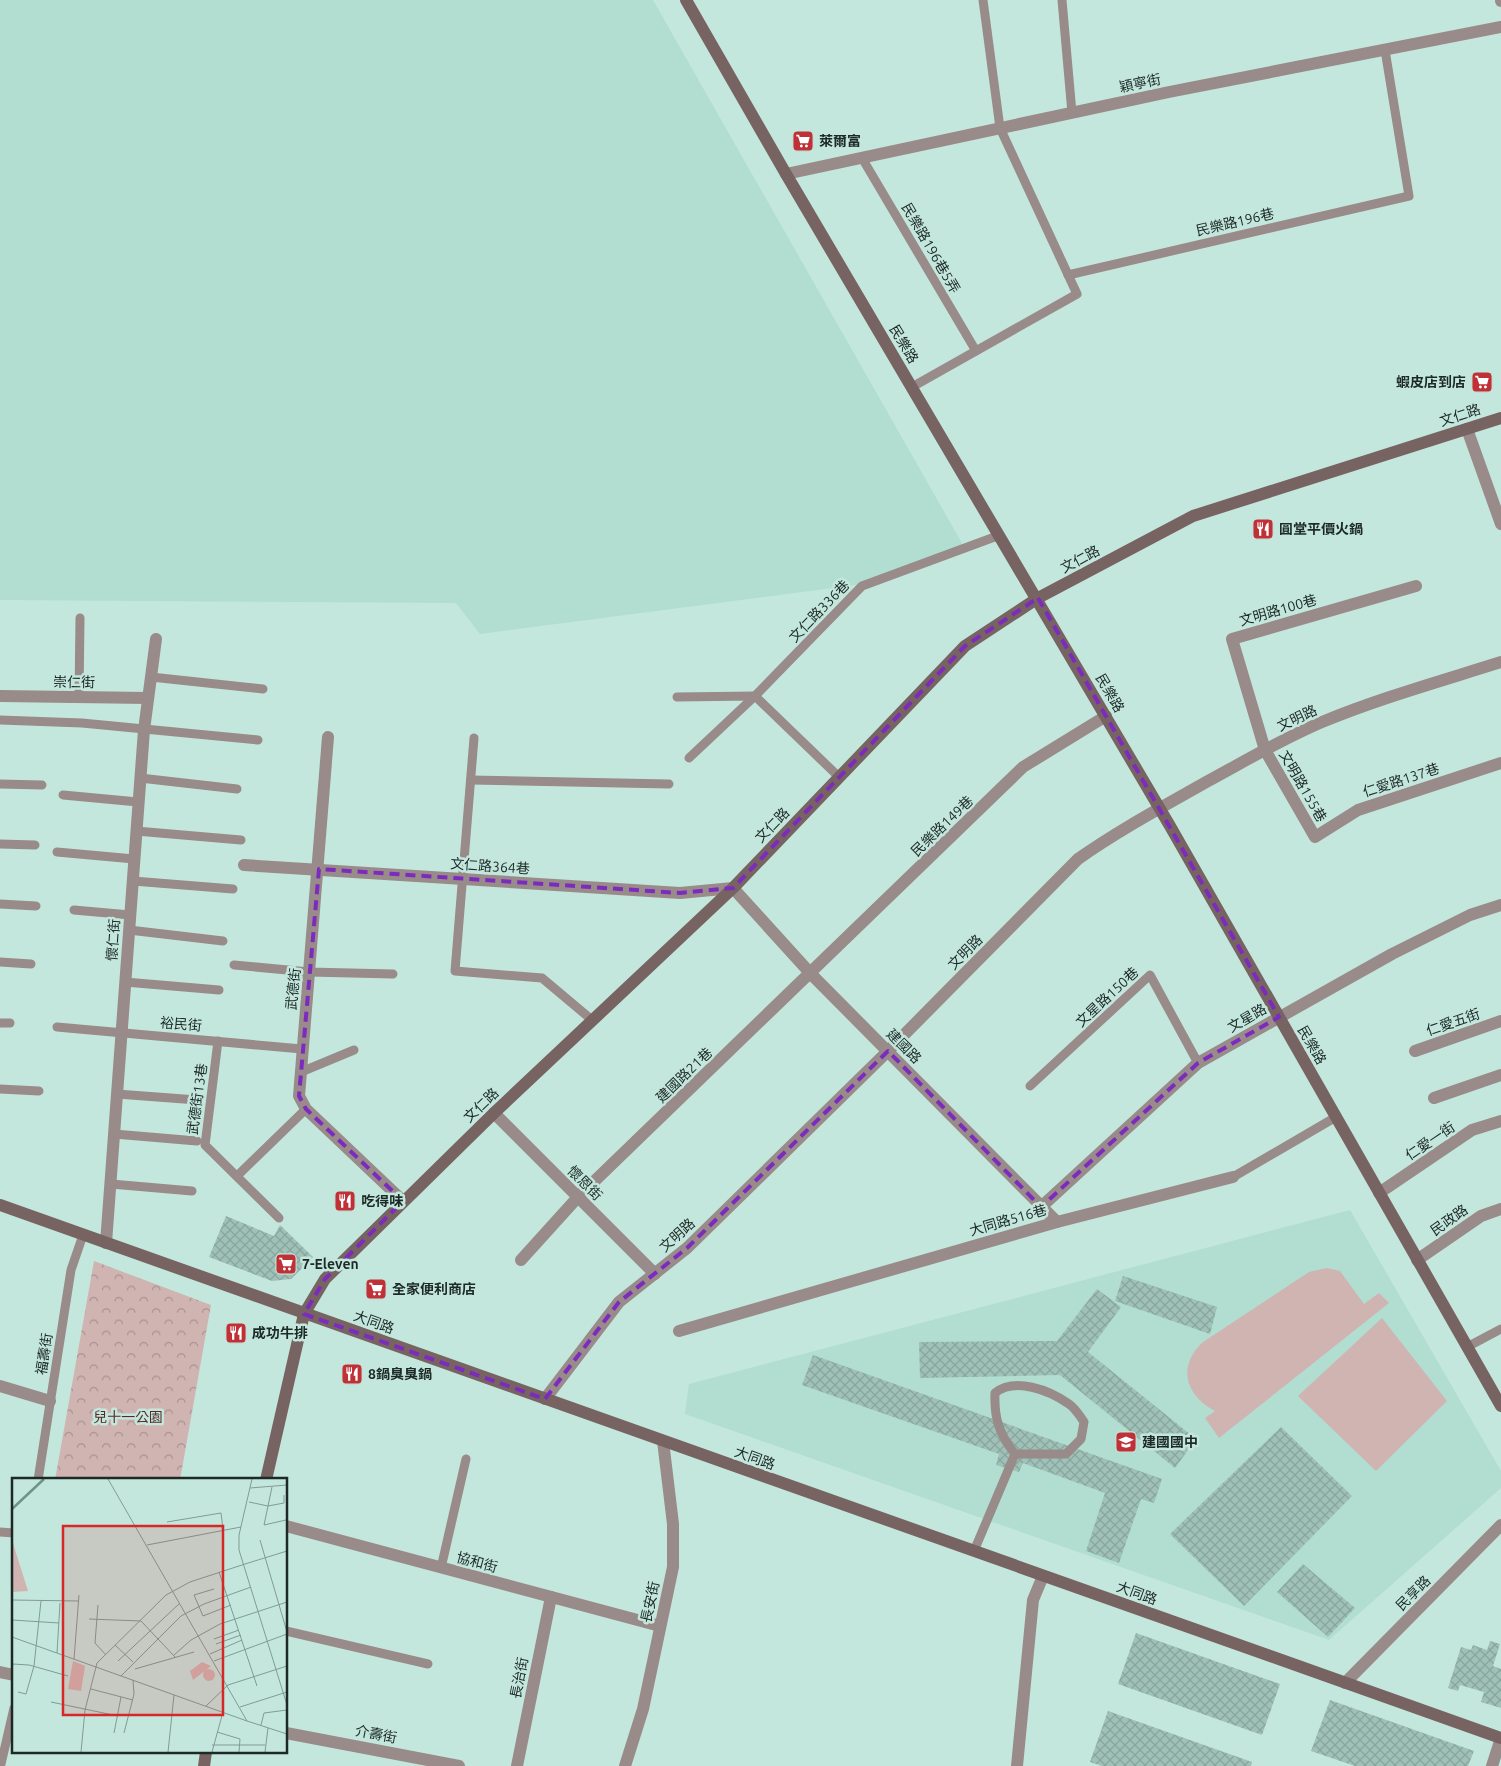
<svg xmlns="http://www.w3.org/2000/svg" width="1501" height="1766" viewBox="0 0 1501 1766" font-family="Ubuntu,'Noto Sans TC',sans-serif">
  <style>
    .built { fill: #b1ded1 }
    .park { fill: url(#park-crowns) }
    .garden { fill: #d0b4b1 }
    .building { fill: url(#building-cross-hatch) }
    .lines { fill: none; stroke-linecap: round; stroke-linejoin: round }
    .lane { stroke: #998b89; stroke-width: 9 }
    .street { stroke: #998b89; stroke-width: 12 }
    .secondary { stroke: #776361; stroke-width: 12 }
    .marked { fill: none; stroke: #7b2cbf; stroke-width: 4; stroke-dasharray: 10 6; stroke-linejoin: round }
    .labels { text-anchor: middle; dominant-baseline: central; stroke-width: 5; stroke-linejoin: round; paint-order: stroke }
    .street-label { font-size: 14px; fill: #1c2926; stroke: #c4e7dd }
    .poi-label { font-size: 14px; font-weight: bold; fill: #1c2926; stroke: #c4e7dd; text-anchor: start }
    .park-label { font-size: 14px; fill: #5a2927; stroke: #c4e7dd }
    .inset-river { fill: none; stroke: #6f9389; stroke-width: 2.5 }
    .inset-road { fill: none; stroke: #819b94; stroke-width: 1 }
    .view { fill: #d62828; fill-opacity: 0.15; stroke: #d62828; stroke-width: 2.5 }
    .inset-edge { fill: none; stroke: #1c2926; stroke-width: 2.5 }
  </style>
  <defs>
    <pattern id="park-crowns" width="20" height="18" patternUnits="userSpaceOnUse" patternTransform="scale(1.25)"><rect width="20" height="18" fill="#d0b4b1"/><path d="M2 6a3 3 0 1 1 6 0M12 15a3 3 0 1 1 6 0" fill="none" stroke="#a89290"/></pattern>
    <pattern id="building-cross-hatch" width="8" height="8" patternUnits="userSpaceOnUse" patternTransform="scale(1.25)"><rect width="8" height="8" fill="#9fc1b8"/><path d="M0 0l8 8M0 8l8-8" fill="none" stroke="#88a69e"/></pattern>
  </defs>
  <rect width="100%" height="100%" fill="#c4e7dd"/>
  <g class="built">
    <path d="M0 0H653L967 552 864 584 480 634 456 603 0 600Z"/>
    <path d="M1350 1210 1501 1471V1488L1329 1640 685 1414 689 1384Z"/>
  </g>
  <path class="park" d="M94 1261 211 1305 180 1480H55Z"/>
  <g class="garden">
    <path d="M1327 1268 1340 1271 1364 1304 1379 1293 1389 1303 1219 1438 1205 1418 1215 1411C1185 1395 1177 1366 1203 1342L1309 1272Z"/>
    <path d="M1382 1318 1447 1401 1376 1471 1298 1396Z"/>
  </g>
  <g class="building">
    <path d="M226 1216 274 1236 280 1225 313 1257 291 1279 272 1281 209 1257Z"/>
    <path d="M1123 1276 1217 1307 1210 1334 1115 1301Z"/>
    <path d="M1097 1289 1121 1307 1088 1352 1196 1439 1175 1468 1060 1375 920 1378 919 1342 1057 1341Z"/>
    <path d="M813 1355 1162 1479 1154 1503 1141 1499 1119 1563 1086 1551 1105 1493 1023 1463 1019 1472 996 1465 999 1454 802 1385Z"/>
    <path d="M1281 1427 1352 1496 1244 1606 1170 1534Z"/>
    <path d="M1303 1564 1355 1608 1328 1637 1277 1592Z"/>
    <path d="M1136 1633 1280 1684 1262 1735 1118 1684Z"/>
    <path d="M1490 1641 1500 1644 1493 1666 1501 1669V1708L1481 1702 1484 1692 1460 1685 1458 1691 1448 1688 1461 1647 1471 1650 1473 1645 1487 1650Z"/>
    <path d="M1330 1700 1474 1751 1468 1766H1355L1311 1751Z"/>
    <path d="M1108 1711 1252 1762 1251 1766H1102L1090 1762Z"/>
  </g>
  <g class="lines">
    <g class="lane">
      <path d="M1062 0 1072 113"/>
      <path d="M862 158 976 351"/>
      <path d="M1068 275 1409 196 1385 50"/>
      <path d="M912 387 1077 294 1000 128 983 0"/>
      <path d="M151 677 263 689"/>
      <path d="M79 697 80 618"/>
      <path d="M677 697 755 696 839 777"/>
      <path d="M0 720 82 723 258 740"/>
      <path d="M474 738 455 971 542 978 592 1020"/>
      <path d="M689 758 755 696 862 586 1000 535"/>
      <path d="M140 778 237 789"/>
      <path d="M471 780 669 784"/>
      <path d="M0 784 42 785"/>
      <path d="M63 795 138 802"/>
      <path d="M136 831 241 840"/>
      <path d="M0 844 35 845"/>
      <path d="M57 852 134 859"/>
      <path d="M133 881 233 889"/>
      <path d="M0 904 36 906"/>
      <path d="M74 910 130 915"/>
      <path d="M129 930 223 941"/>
      <path d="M0 962 31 964"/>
      <path d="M234 965 309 972 393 974"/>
      <path d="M125 982 219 990"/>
      <path d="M0 1023H10"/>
      <path d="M57 1027 302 1049"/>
      <path d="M218 1041 205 1145 279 1218"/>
      <path d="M301 1072 354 1050"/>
      <path d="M1030 1086 1150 975 1198 1063"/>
      <path d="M0 1089 39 1091"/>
      <path d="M117 1094 197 1100"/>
      <path d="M114 1134 197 1141"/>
      <path d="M237 1176 306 1109"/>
      <path d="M1233 1177 1336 1117"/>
      <path d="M111 1184 192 1191"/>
      <path d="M1467 1347 1501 1329"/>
      <path d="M38 1480 71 1270 83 1235"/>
      <path d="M0 1532 14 1533"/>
      <path d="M974 1551 1015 1454H1066L1081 1439 1084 1422C1080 1416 1075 1408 1069 1404 1049 1390 1015 1377 995 1393 994 1418 999 1434 1015 1454"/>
      <path d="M441 1568 466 1459"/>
      <path d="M286 1631 428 1664"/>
      <path d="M1 1764 14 1708"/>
    </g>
    <g class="street">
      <path d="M1501 0V1"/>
      <path d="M786 174 1169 92 1501 27"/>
      <path d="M1467 429 1501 524"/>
      <path d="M1416 586 1232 639 1265 750 1315 837 1358 810 1501 763"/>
      <path d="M0 696 148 698"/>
      <path d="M328 737 299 1096 306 1109 403 1201"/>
      <path d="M244 865 680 893 733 888 811 974 1057 1222"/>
      <path d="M1415 1051 1501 1021"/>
      <path d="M1434 1098 1501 1075"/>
      <path d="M494 1113 655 1274"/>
      <path d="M1379 1193 1472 1130 1501 1121"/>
      <path d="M1041 1207 1198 1063 1392 954 1470 915 1501 905"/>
      <path d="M106 1243 144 730 156 639"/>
      <path d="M521 1260 578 1197 1023 767 1106 716"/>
      <path d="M1417 1260 1481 1216 1501 1209"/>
      <path d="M679 1331 1057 1222 1233 1177"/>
      <path d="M0 1386 50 1401"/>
      <path d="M545 1399 619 1302 687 1248 888 1051 1078 859C1119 830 1164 806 1208 781 1245 761 1282 739 1322 722 1380 698 1441 681 1501 662"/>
      <path d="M286 1526 660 1626"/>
      <path d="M0 1672 14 1675"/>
      <path d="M1345 1683 1501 1525"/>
      <path d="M286 1733 459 1766"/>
      <path d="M517 1766 551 1597"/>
      <path d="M625 1766 643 1709 673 1567V1524L663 1441"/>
      <path d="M1017 1766 1033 1600 1043 1576"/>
      <path d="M1492 1766 1501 1738"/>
    </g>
    <g class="secondary">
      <path d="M686 0 786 174 1170 826 1501 1406"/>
      <path d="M0 1205 1501 1738"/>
      <path d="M266 1480 304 1314 325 1279 494 1113 733 888 965 646 1038 598 1193 516 1501 418"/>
      <path d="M204 1766 206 1752"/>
    </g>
  </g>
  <path class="marked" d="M1038 598 1279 1017 1198 1063 1041 1207 888 1051 687 1248 619 1302 545 1399 304 1314 325 1279 403 1201 306 1109 299 1096 319 869 680 893 733 888 965 646Z"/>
  <defs>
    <g id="supermarket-square" transform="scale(1.125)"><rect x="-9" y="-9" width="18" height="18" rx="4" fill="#c03037" stroke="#c4e7dd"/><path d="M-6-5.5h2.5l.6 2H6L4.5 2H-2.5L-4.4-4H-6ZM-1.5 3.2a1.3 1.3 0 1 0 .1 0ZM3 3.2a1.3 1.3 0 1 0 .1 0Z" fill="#fff"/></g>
    <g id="restaurant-square" transform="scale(1.125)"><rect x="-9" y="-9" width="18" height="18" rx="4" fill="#c03037" stroke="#c4e7dd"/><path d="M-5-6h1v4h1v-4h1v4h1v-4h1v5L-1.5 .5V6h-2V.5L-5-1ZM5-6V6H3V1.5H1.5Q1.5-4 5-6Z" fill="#fff"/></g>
    <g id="school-square" transform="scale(1.125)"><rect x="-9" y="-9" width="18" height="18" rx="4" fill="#c03037" stroke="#c4e7dd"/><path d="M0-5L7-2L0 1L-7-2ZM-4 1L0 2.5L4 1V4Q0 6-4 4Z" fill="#fff"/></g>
  </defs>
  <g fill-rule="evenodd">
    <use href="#supermarket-square" x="803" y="141"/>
    <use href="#supermarket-square" x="1482" y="382"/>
    <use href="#restaurant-square" x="1263" y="529"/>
    <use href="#restaurant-square" x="345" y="1201"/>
    <use href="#supermarket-square" x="286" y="1264"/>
    <use href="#supermarket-square" x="376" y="1289"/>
    <use href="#restaurant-square" x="236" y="1333"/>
    <use href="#restaurant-square" x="352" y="1374"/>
    <use href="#school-square" x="1126" y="1442"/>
  </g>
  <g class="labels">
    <g class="street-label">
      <text transform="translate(1140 83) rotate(-12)">穎寧街</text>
      <text transform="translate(1235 222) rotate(-13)">民樂路196巷</text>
      <text transform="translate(931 248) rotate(60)">民樂路196巷5弄</text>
      <text transform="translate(904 344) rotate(59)">民樂路</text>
      <text transform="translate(1460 415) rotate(-18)">文仁路</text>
      <text transform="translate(1080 559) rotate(-28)">文仁路</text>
      <text transform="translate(1278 610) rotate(-16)">文明路100巷</text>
      <text transform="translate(819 611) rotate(-46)">文仁路336巷</text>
      <text transform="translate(74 682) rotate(1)">崇仁街</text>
      <text transform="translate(1110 693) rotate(60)">民樂路</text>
      <text transform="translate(1297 718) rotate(-25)">文明路</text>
      <text transform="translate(1401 780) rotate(-18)">仁愛路137巷</text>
      <text transform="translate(1303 786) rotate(60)">文明路155巷</text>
      <text transform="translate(772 825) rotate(-46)">文仁路</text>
      <text transform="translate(942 826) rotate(-44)">民樂路149巷</text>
      <text transform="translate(490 866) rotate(4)">文仁路364巷</text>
      <text transform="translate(113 940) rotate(-86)">懷仁街</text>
      <text transform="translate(965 952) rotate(-45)">文明路</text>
      <text transform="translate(293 989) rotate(-84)">武德街</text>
      <text transform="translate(1107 997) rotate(-43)">文星路150巷</text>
      <text transform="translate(1247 1018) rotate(-30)">文星路</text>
      <text transform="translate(1453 1022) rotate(-19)">仁愛五街</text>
      <text transform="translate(181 1024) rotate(5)">裕民街</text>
      <text transform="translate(1312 1045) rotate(60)">民樂路</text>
      <text transform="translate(904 1046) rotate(45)">建國路</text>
      <text transform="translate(684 1075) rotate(-44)">建國路21巷</text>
      <text transform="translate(197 1099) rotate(-82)">武德街13巷</text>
      <text transform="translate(481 1105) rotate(-44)">文仁路</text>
      <text transform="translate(1430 1141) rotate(-34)">仁愛一街</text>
      <text transform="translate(585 1183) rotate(45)">懷恩街</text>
      <text transform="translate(1008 1220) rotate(-16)">大同路516巷</text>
      <text transform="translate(1449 1220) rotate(-35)">民政路</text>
      <text transform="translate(677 1235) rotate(-42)">文明路</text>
      <text transform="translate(374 1322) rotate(20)">大同路</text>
      <text transform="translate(44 1354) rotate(-81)">福壽街</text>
      <text transform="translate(755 1458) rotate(20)">大同路</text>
      <text transform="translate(477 1562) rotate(15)">協和街</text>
      <text transform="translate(1137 1593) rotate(20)">大同路</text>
      <text transform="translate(1413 1593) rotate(-45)">民享路</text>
      <text transform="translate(650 1602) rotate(-78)">長安街</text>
      <text transform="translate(519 1678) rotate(-79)">長治街</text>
      <text transform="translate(376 1734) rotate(11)">介壽街</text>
    </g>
    <g class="poi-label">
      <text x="819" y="141">萊爾富</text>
      <text x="1466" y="382" text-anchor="end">蝦皮店到店</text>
      <text x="1279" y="529">圓堂平價火鍋</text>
      <text x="361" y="1201">吃得味</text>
      <text x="302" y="1264">7-Eleven</text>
      <text x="392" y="1289">全家便利商店</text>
      <text x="252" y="1333">成功牛排</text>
      <text x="368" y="1374">8鍋臭臭鍋</text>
      <text x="1142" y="1442">建國國中</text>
    </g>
    <g class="park-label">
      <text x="128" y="1417">兒十一公園</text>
    </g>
  </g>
  <g transform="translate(12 1478)">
    <rect width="275" height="275" fill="#c4e7dd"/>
    <path d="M0 62 16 113 0 114Z" fill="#d0b4b1"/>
    <path d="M61 183 73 188 69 213 56 211Z" fill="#d0b4b1"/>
    <path d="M190 184 199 188 181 202 178 193ZM191 197a6 6 0 1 1 12 0a6 6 0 1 1-12 0Z" fill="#d0b4b1"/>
    <path class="inset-river" d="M0 31 32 1"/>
    <path class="inset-road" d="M96 1 235 243 275 256M240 1 227 57V72L275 227M260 9 252 47 274 42M238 10 275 7M237 24 256 28 272 25V17M155 44 209 35 211 51M248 62 275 154M135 67 229 49M233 86 275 73M207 94 245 208M202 111 182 117 191 138 219 127M0 122 66 123M86 127 83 165 94 177M77 141 129 143 163 179M0 142 47 145M0 159 235 243M202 161 227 152M204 166 229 157M103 167 121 184M45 175 48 125M198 176 230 162M162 177 179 162 208 146 275 124M62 181 67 117M106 183 168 125M202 183 275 156M0 190 1 186 17 187 56 198M123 191 182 174M109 198 169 138 192 126 239 109M79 211 121 222M6 214 14 216 22 188 29 123M39 224 106 238M194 228 216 207 275 188M228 229 275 214M249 247 252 235 275 232M205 254 228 261 227 274M102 255 109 219M112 255 122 216 121 202M200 267H253M69 274 73 232 85 185 154 117 178 104 233 86M156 274 162 217M200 274 211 234M253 274 256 250"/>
    <path class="view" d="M51 48H211V237H51Z"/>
    <rect width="275" height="275" class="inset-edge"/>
  </g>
</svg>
